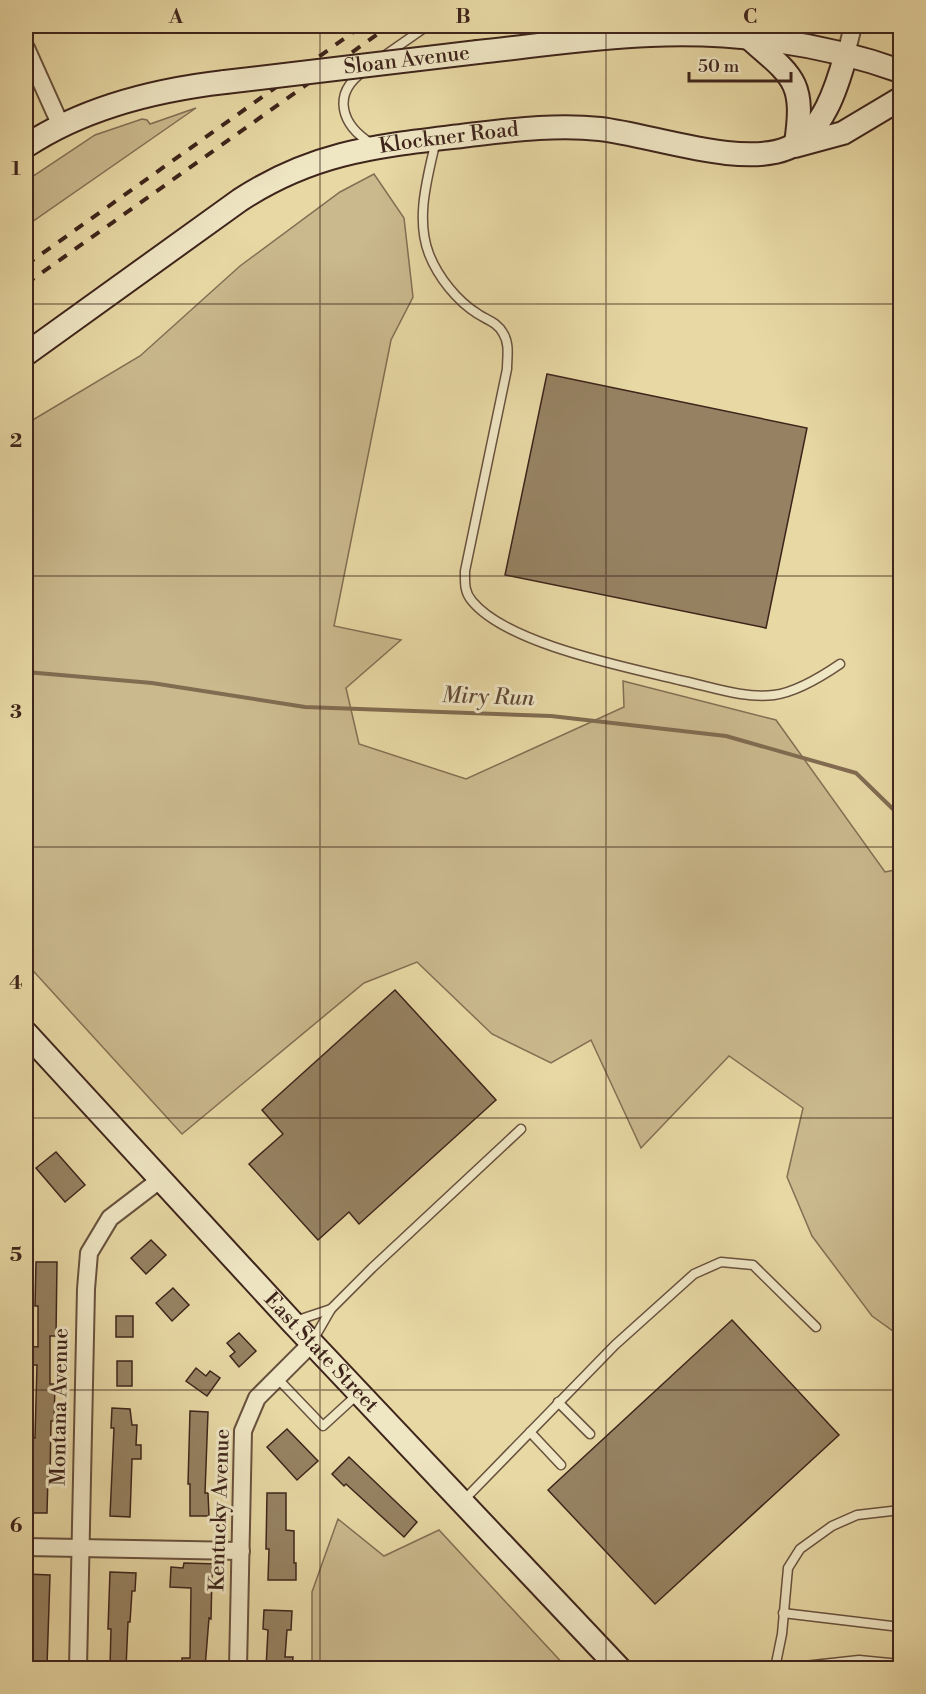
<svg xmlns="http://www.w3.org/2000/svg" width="926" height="1694" viewBox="0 0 926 1694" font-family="'Libre Bodoni',serif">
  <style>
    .green { fill: #cab98d; stroke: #846e54; stroke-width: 1.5 }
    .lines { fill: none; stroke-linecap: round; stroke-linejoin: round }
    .stream { stroke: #816b51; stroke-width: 4 }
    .building { fill: #968262; stroke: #3e241b; stroke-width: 1.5 }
    .lane-casing { stroke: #68513d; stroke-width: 11 }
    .street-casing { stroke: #68513d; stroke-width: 20 }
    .secondary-casing { stroke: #3e241b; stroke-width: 26 }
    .lane { stroke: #efe6c4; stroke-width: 8 }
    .street { stroke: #efe6c4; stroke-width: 16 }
    .secondary { stroke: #efe6c4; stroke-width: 22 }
    .rail { stroke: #3e241b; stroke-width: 4; stroke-dasharray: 10 10; stroke-linecap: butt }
    .secondary-bridge-casing { stroke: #3e241b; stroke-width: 26; stroke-linecap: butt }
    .secondary-bridge { stroke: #efe6c4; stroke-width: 22 }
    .grid { fill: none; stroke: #3e241b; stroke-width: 1.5; stroke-opacity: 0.55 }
    .labels { text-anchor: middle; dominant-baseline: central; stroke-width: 6; stroke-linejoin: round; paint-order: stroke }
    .street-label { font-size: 21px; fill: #3e241b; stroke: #efe6c4 }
    .water-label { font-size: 22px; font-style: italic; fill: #604836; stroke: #efe6c4 }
    .neatline { fill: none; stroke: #3e241b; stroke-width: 2 }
    .grid-label { font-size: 20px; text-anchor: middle; font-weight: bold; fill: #3e241b }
  </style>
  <rect width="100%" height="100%" fill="#e7d8a4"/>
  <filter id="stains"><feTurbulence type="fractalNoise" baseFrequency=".00333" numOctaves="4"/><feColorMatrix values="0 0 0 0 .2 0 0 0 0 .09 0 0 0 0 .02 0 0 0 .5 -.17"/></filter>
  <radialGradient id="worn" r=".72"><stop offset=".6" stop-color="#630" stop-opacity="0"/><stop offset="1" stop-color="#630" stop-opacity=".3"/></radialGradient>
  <g class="green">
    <path d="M196 108 26 226V181L95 135 142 119 147 120 150 124Z"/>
    <path d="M374 174 404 218 413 297 391 340 334 626 401 640 346 688 359 744 466 779 624 707 623 681 776 720 885 872 900 869V1336L872 1316 812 1236 787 1177 803 1108 729 1056 641 1148 591 1040 551 1063 492 1034 417 962 364 983 182 1134 26 963V424L140 356 240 266 340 192Z"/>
    <path d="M338 1519 384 1556 439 1530 567 1668H312V1592Z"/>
  </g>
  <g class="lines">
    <path class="stream" d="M26 672 152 683 305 707 551 716 726 736 856 773 895 811 900 845"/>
  </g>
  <g class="building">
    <path d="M547 374 807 428 766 628 505 575Z"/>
    <path d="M395 990 496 1100 359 1224 349 1212 318 1240 249 1164 283 1134 262 1110Z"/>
    <path d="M56 1152 85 1185 65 1202 36 1168Z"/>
    <path d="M151 1240 166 1255 146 1274 131 1258Z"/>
    <path d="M36 1262H57L56 1336H50V1384H55L54 1421H51L50 1477H48L47 1513H28L29 1486H32V1463H26V1451H30V1438H35L37 1365H26V1346L38 1347V1306H35Z"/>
    <path d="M173 1288 189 1305 172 1321 156 1303Z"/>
    <rect x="116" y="1316" width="17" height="21"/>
    <path d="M732 1320 839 1435 655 1604 548 1490Z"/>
    <path d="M239 1333 256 1351 239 1367 230 1356 235 1352 227 1343Z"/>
    <rect x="117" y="1361" width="15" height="25"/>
    <path d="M196 1368 206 1376 210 1371 220 1378 207 1396 186 1381Z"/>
    <path d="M112 1408 130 1409 132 1425H137L136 1445H141V1459H132L130 1517 110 1516 114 1428H111Z"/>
    <path d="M190 1411 208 1412 205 1493H208L209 1516H190V1484H188Z"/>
    <path d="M287 1429 318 1461 297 1480 267 1447Z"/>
    <path d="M349 1457 417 1522 404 1537 346 1484 344 1486 332 1474Z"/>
    <path d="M267 1493H286V1530L294 1531V1563H296V1580H268L269 1549H266Z"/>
    <path d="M184 1563 218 1564V1575H212L211 1619 209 1618 205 1668H182V1658H190L191 1588 170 1587 171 1567 183 1568Z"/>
    <path d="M110 1572 136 1573 135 1591H132L130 1622H128L126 1668H110L111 1629H108Z"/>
    <path d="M26 1574 50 1575 47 1666 28 1665V1662H26V1616H30L31 1590H26Z"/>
    <path d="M264 1610 292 1611 291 1630H287L285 1657H293L292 1668H266L268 1630 263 1629Z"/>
  </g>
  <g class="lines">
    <g class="lane-casing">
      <g id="lane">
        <path d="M384 56 427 26"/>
        <path d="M364 71C331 94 341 125 372 144"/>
        <path d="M436 140C428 176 415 218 429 254 438 277 457 301 478 314 487 320 497 322 503 333 510 344 507 357 507 369L465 571C465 582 464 592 472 601 507 644 626 667 679 680 709 686 743 699 774 695 797 692 821 677 840 664"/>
        <path d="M295 1321 331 1309 372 1268 521 1129"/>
        <path d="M312 1342 331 1309"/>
        <path d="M277 1378 323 1426 358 1394"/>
        <path d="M558 1402 590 1434"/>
        <path d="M530 1432 561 1465"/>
        <path d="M462 1502 615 1345 694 1274 721 1262 753 1265 816 1327"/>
        <path d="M783 1613 900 1627"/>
        <path d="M775 1668 782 1634 788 1568 800 1549 832 1526 857 1515 900 1510"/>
        <path d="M786 1668 859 1660 900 1664"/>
      </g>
    </g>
    <g class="street-casing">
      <g id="street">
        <path d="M26 48 61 126"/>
        <path d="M846 54 853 26"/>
        <path d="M26 1547 241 1551"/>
        <path d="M78 1668 86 1289 89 1253 110 1218 161 1179"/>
        <path d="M238 1668 243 1431 257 1398 312 1343"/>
      </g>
    </g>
    <g class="secondary-casing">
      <g id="secondary">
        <path d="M750 39C794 77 805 82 796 143"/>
        <path d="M478 52C535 46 592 37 650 35 733 31 822 43 900 71"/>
        <path d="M26 146C85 107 155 90 225 82"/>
        <path d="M795 146 843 133 900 99"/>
        <path id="s1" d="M26 354 240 200C317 150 381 146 469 135 512 130 557 124 600 129 652 135 741 168 788 148 823 133 837 87 846 54"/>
        <path id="s2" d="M26 1033 292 1322 619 1668"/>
      </g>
    </g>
    <use href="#lane" class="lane"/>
    <use href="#street" class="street"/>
    <use href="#secondary" class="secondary"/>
    <g class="rail">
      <path d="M26 265 362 26"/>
      <path d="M26 284 389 26"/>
    </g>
    <g class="secondary-bridge-casing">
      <g id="secondary-bridge">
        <path id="s3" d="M225 82 478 52"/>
      </g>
    </g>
    <use href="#secondary-bridge" class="secondary-bridge"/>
  </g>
  <path class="grid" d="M320 26V1668M606 26V1668M26 304H900M26 576H900M26 847H900M26 1118H900M26 1390H900"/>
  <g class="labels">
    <g class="street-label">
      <text stroke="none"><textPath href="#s3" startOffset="183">Sloan Avenue</textPath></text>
      <text stroke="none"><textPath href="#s1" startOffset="484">Klockner Road</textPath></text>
      <text stroke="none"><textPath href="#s2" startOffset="435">East State Street</textPath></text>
      <text transform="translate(60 1407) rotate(-89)">Montana Avenue</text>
      <text transform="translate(220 1510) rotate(-88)">Kentucky Avenue</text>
    </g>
    <g class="water-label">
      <text transform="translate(488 697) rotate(2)">Miry Run</text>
    </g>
  </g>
  <rect width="926" height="1694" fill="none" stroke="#e7d8a4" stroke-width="66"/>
  <path d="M689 72v9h102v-9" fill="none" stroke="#3e241b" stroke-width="3"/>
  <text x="698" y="72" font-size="18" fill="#3e241b" stroke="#efe6c4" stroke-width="4.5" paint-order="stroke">50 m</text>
  <rect x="33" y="33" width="860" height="1628" class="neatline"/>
  <g class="grid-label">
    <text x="176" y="23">A</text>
    <text x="463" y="23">B</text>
    <text x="750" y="23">C</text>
    <text x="16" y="175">1</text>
    <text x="16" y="447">2</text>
    <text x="16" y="718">3</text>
    <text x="16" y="989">4</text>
    <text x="16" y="1261">5</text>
    <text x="16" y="1532">6</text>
  </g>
  <rect width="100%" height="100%" filter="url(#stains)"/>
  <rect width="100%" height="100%" fill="url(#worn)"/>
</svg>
